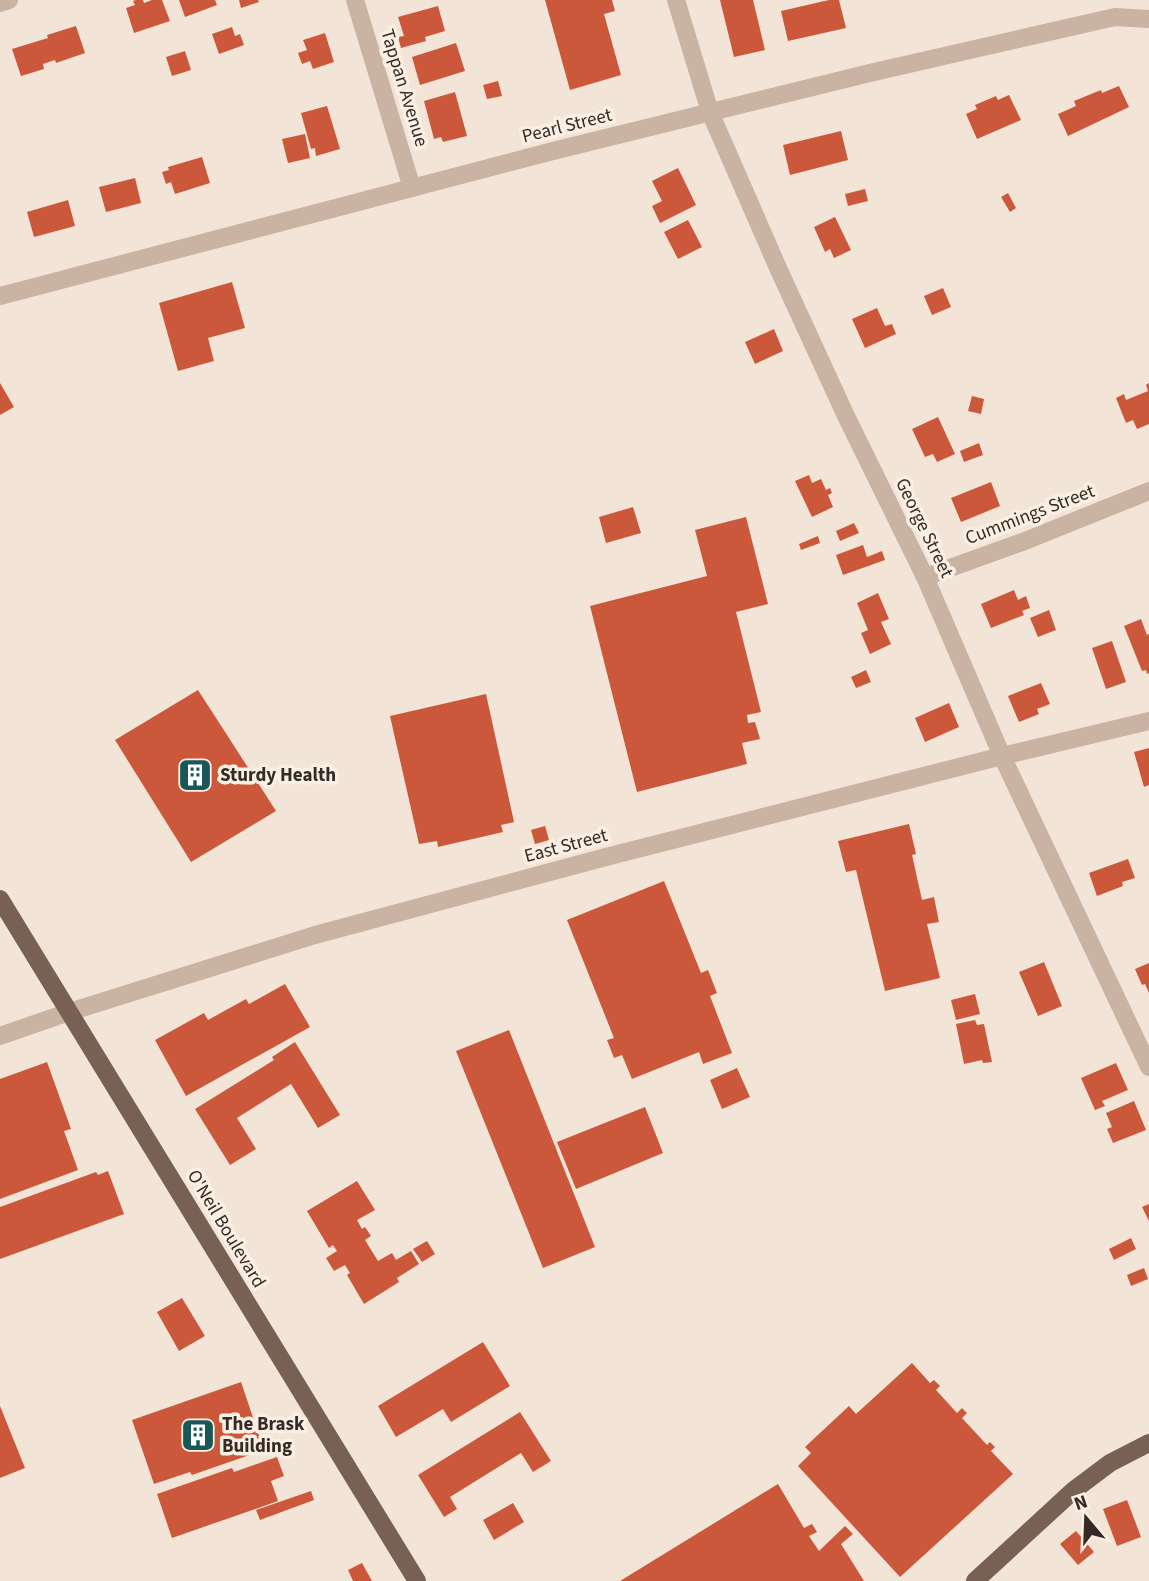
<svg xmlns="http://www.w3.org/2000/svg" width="1149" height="1581" viewBox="0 0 1149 1581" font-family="'Source Sans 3',sans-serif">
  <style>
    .building { fill: #cc583b }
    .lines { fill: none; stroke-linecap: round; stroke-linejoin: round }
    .minor { stroke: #cab3a3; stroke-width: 18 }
    .major { stroke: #786055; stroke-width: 18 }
    .labels { text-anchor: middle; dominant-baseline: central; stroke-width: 7; stroke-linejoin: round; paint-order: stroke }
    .street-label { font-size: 19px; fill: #352a25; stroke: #faefe3 }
    .poi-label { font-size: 19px; font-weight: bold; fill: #352a25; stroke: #faefe3; text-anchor: start }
  </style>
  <rect width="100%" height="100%" fill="#f2e4d7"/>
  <g class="building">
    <path d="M136 0H143L144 3 152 0H162L170 21 134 33 126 8 135 5 133 1Z"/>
    <path d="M179 0H215L217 5 185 17Z"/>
    <path d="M239 0H258L259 2 241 8Z"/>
    <path d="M545 0H612L615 11 604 14 621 75 570 90Z"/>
    <path d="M720 0H753L765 50 734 57Z"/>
    <path d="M829 0H839L846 28 788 41 781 11Z"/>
    <path d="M438 6 445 31 425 37 426 41 401 48 398 37 404 36 398 17Z"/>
    <path d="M76 26 85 53 56 63 55 60 43 64 44 69 21 76 12 49 48 38 47 35Z"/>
    <path d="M232 27 235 36 240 34 244 45 219 54 212 34Z"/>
    <path d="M325 33 334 62 313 69 310 61 302 64 298 53 307 50 303 40Z"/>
    <path d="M456 43 465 71 420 85 412 57Z"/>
    <path d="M185 51 191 70 172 76 166 57Z"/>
    <path d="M498 81 502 96 487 99 483 85Z"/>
    <path d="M1119 86 1129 107 1068 136 1058 114 1076 106 1074 101 1101 90 1102 93Z"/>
    <path d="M455 92 467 136 443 142 441 137 434 139 424 101Z"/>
    <path d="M1009 95 1021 120 977 139 966 114 977 109 975 105 996 96 998 100Z"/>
    <path d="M327 106 340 149 316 156 315 148 311 149 301 113Z"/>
    <path d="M841 131 848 160 790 175 783 145Z"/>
    <path d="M305 134 310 158 288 163 282 139Z"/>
    <path d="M202 157 210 183 175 194 171 182 166 184 162 172 169 170 168 167Z"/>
    <path d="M678 168 696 205 660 223 652 206 662 201 652 181Z"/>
    <path d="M135 178 141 203 106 212 99 187Z"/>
    <path d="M865 189 868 201 848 206 845 194Z"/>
    <path d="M1008 193 1016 208 1010 212 1001 197Z"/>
    <path d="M68 200 75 226 34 237 27 212Z"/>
    <path d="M835 217 851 250 834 258 830 249 825 252 814 227Z"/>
    <path d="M688 220 702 247 678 259 664 232Z"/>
    <path d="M232 282 245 328 208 338 214 361 178 371 159 303Z"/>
    <path d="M943 288 951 307 932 315 924 296Z"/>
    <path d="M877 308 885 326 892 324 896 334 865 348 852 319Z"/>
    <path d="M774 329 783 351 755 364 745 342Z"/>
    <path d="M0 383 14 407 0 415Z"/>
    <path d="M1149 383V424L1137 429 1133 420 1126 423 1116 398 1124 394 1126 400 1148 391 1146 385Z"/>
    <path d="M972 396 984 399 981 414 968 411Z"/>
    <path d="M938 417 955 454 937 462 933 454 925 457 912 429Z"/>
    <path d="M979 443 983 455 964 462 960 451Z"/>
    <path d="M809 475 812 483 821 479 826 490 830 488 832 493 828 495 833 507 812 517 795 481Z"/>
    <path d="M991 482 1000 506 961 522 951 498Z"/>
    <path d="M633 507 641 533 606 543 599 517Z"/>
    <path d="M746 517 768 604 736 612 761 712 747 715 748 723 755 722 760 739 742 743 747 764 637 792 590 606 707 576 695 530Z"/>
    <path d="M854 523 859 533 840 541 836 531Z"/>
    <path d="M818 536 820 543 801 550 799 544Z"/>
    <path d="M863 545 867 557 882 551 885 560 843 575 836 555Z"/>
    <path d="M1014 590 1018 600 1026 596 1030 608 1022 611 1024 615 991 628 981 604Z"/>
    <path d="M878 593 889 619 881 622 891 644 870 654 861 633 868 630 857 603Z"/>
    <path d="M1049 610 1056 630 1038 637 1030 618Z"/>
    <path d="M1141 619 1147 635 1149 634V673L1147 674 1146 670 1142 671 1124 626Z"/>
    <path d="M1112 641 1126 682 1106 689 1092 648Z"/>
    <path d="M866 670 871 682 856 688 851 677Z"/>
    <path d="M1041 683 1050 704 1037 709 1039 714 1019 722 1008 696Z"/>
    <path d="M198 690 276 811 191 862 115 740Z"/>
    <path d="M486 694 514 822 501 825 503 832 438 847 437 841 419 844 390 716Z"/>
    <path d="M949 703 959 727 925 742 915 718Z"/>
    <path d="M1149 748V785L1144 787 1134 752Z"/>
    <path d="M909 824 916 854 912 855 922 900 934 897 939 922 927 924 940 978 885 991 856 870 846 872 838 841Z"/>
    <path d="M545 826 549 840 535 844 531 830Z"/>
    <path d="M1128 859 1135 878 1122 882 1123 886 1097 896 1089 873Z"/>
    <path d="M664 881 701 973 708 970 717 993 710 996 732 1053 703 1064 699 1052 632 1079 622 1055 614 1058 607 1040 614 1038 567 920Z"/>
    <path d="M1044 962 1062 1006 1038 1016 1019 972Z"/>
    <path d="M1149 963V993L1145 984 1142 985 1135 969Z"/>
    <path d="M285 984 310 1027 186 1096 155 1040 204 1013 208 1020 246 999 249 1004Z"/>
    <path d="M975 994 980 1014 956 1020 951 1000Z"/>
    <path d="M975 1020 977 1025 984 1024 992 1062 983 1063 982 1060 964 1064 956 1024Z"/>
    <path d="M509 1030 595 1247 543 1268 456 1051Z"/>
    <path d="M295 1042 340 1115 318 1128 291 1084 237 1118 256 1149 230 1165 195 1109 274 1060 272 1057Z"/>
    <path d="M47 1062 71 1129 64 1131 78 1170 0 1199V1079Z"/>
    <path d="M1116 1063 1128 1090 1102 1101 1105 1106 1095 1110 1081 1078Z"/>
    <path d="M737 1068 750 1097 722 1109 710 1080Z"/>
    <path d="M1134 1101 1146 1130 1113 1143 1107 1129 1112 1127 1106 1113Z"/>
    <path d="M645 1107 663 1153 576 1189 557 1142Z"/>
    <path d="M108 1171 124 1214 0 1259V1207L96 1172 98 1175Z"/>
    <path d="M357 1181 375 1210 357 1220 362 1229 365 1227 371 1236 365 1240 378 1261 392 1253 396 1260 411 1251 419 1264 397 1278 399 1282 364 1304 347 1275 350 1273 345 1265 334 1271 326 1258 337 1251 333 1245 329 1248 307 1211Z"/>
    <path d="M1149 1204V1221L1142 1207Z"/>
    <path d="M1131 1238 1136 1249 1114 1260 1109 1249Z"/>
    <path d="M427 1241 435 1254 422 1262 413 1249Z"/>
    <path d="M1144 1268 1148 1279 1131 1286 1127 1275Z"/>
    <path d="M182 1298 205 1336 179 1351 157 1312Z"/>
    <path d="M483 1342 510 1386 451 1422 443 1409 396 1437 378 1406Z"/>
    <path d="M912 1363 930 1383 934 1380 940 1386 936 1390 957 1413 962 1408 967 1413 962 1418 987 1445 990 1442 995 1447 991 1451 1013 1474 900 1577 798 1466 811 1453 805 1447 849 1406 856 1414Z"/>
    <path d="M241 1382 264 1450 192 1475 190 1472 154 1484 132 1420Z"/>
    <path d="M0 1406 25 1468 0 1478Z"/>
    <path d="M520 1412 551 1461 533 1472 521 1453 450 1497 457 1509 444 1517 418 1475Z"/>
    <path d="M277 1457 284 1476 271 1481 278 1501 172 1538 157 1494 232 1468 234 1472Z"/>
    <path d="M778 1484 804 1528 812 1524 817 1532 809 1536 819 1551 845 1526 853 1534 841 1544 864 1581H620Z"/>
    <path d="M311 1491 314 1500 260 1520 256 1510Z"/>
    <path d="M1127 1500 1141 1537 1117 1546 1103 1509Z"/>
    <path d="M513 1503 524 1522 494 1540 483 1520Z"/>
    <path d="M1076 1531 1094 1552 1078 1565 1060 1544Z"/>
    <path d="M362 1563 372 1581H353L348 1570Z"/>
  </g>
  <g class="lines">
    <g class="minor">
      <path d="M355 0 412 188"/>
      <path d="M676 0 710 112 778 268 846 416 925 577 1002 756 1149 1067"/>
      <path d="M0 3 9 0"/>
      <path d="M0 296 553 151 874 72 1115 17 1149 19"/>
      <path d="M925 577 1025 541 1149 491"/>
      <path d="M0 1036 69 1012 315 935 606 857 1002 756 1149 721"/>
    </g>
    <g class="major">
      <path d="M0 899 417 1581"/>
      <path d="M975 1581 1074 1490 1110 1463 1149 1443"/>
    </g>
  </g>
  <defs>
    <g id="building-square" transform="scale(1.75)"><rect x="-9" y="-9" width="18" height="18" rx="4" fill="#195758" stroke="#faefe3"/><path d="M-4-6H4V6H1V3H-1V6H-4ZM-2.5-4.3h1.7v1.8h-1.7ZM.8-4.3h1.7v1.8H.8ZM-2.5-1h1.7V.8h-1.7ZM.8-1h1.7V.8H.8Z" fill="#fff"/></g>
  </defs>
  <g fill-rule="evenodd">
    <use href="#building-square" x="195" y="775"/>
    <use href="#building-square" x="198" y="1435"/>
  </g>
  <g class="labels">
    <g class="street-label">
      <text transform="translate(404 88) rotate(73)">Tappan Avenue</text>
      <text transform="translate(567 126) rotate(-14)">Pearl Street</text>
      <text transform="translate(1030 515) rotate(-21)">Cummings Street</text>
      <text transform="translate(924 528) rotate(64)">George Street</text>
      <text transform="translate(566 846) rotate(-15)">East Street</text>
      <text transform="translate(226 1229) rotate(59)">O'Neil Boulevard</text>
    </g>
    <g class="poi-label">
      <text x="220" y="775">Sturdy Health</text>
      <text x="222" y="1424">The Brask<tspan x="222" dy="22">Building</tspan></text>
    </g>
  </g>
  <g transform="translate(1086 1518) rotate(341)" stroke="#faefe3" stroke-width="5" paint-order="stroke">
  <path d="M0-5L12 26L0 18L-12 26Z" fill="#352a25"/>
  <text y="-10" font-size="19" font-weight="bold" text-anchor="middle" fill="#352a25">N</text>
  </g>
</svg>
